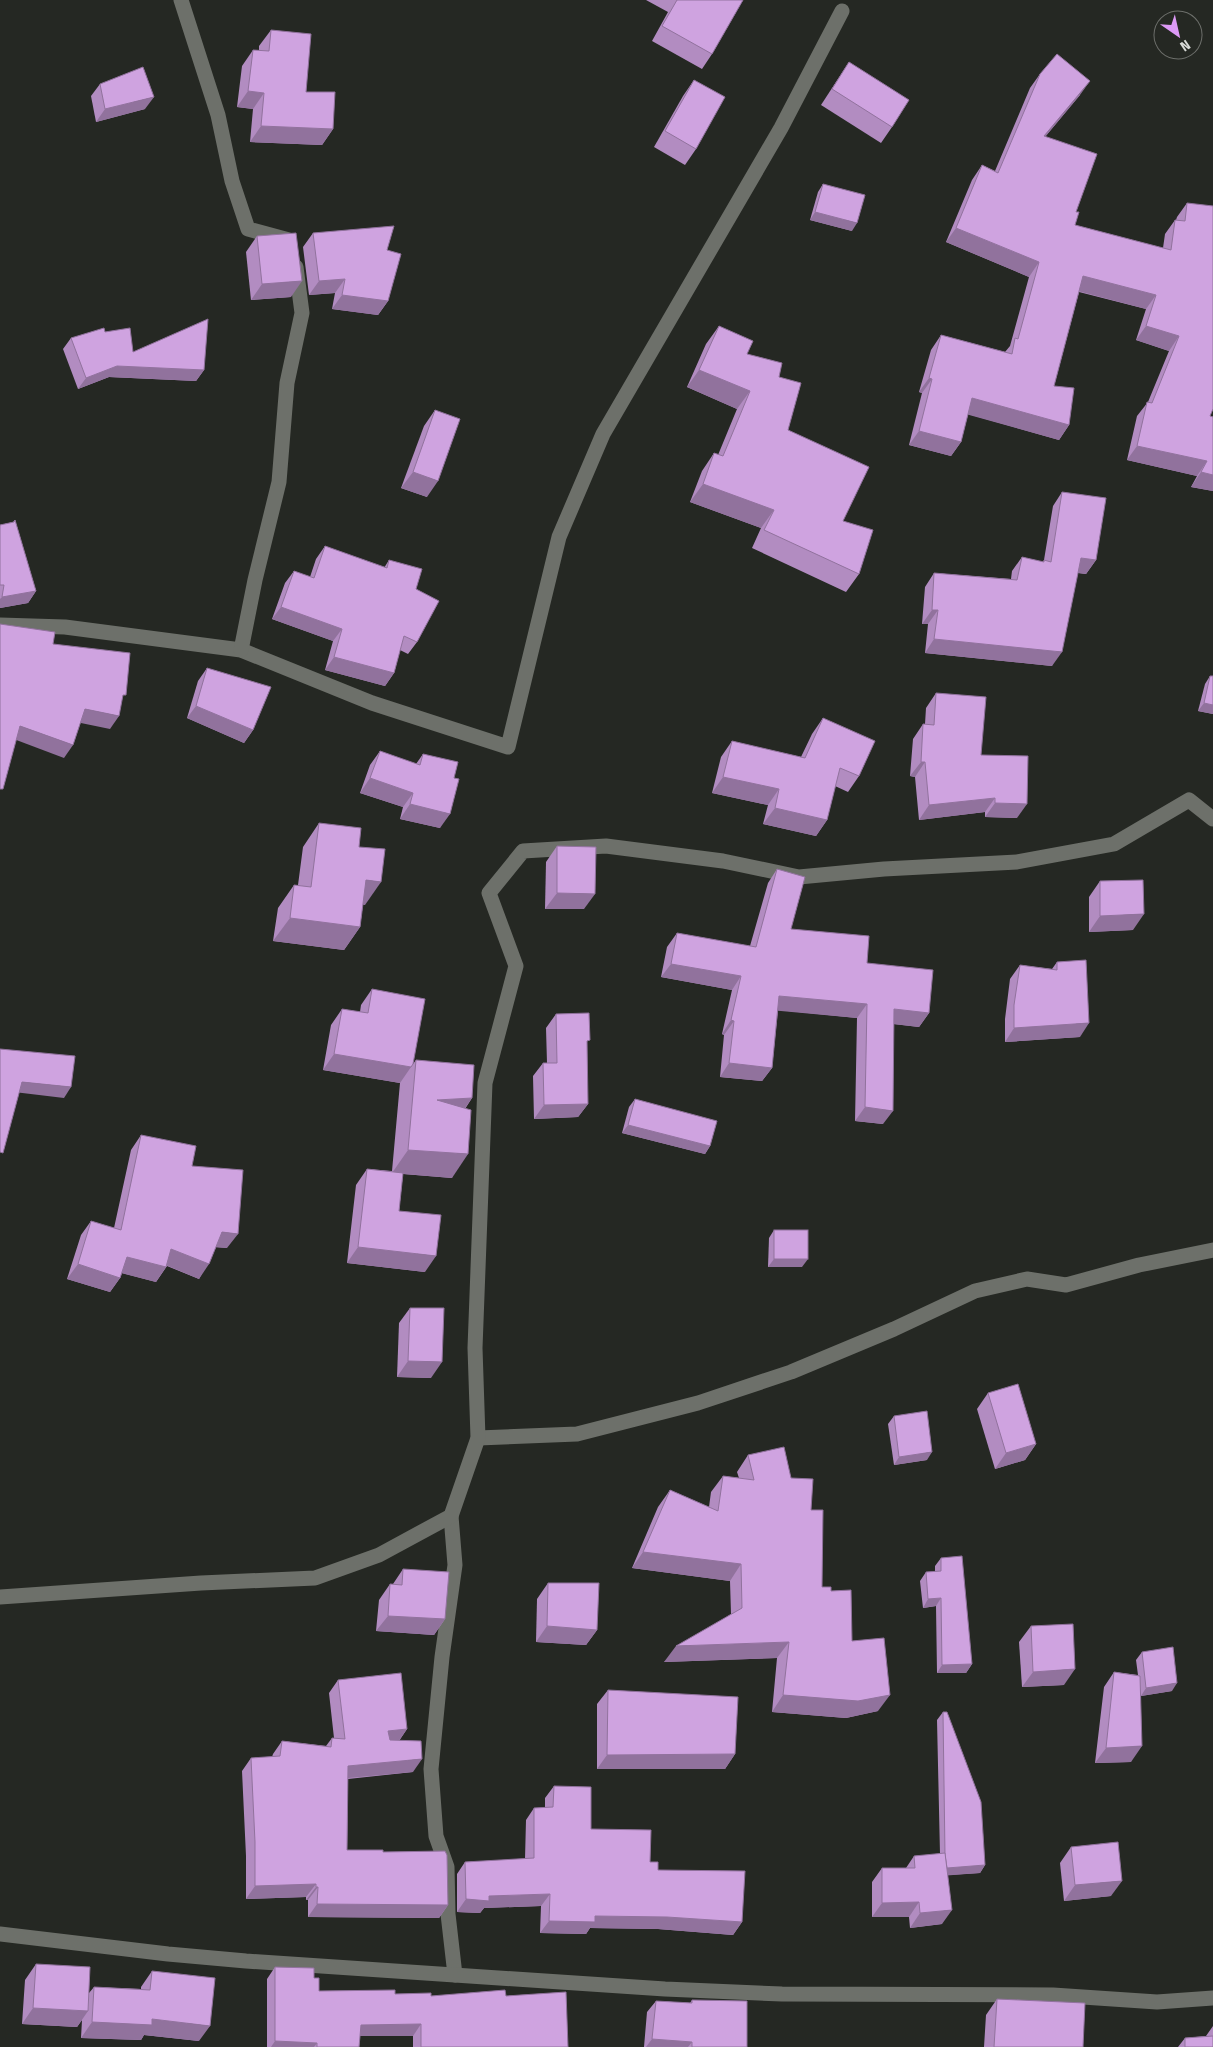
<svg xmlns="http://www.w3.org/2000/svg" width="1213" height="2047" viewBox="0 0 1213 2047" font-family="'Fira Sans Condensed',sans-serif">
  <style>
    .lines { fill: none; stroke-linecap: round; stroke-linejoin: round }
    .minor { stroke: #6d706a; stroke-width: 15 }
    .wall { fill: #b28cc1 }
    .shaded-wall { fill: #91729d }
    .building { fill: #cfa3e0; stroke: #91729d }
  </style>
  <rect width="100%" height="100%" fill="#252823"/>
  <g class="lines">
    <g class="minor">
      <path d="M181 0 218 115 232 181 248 229 289 240"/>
      <path d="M0 625 65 627 241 650 372 703 508 747 559 537 603 434 781 128 842 11"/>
      <path d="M241 650 255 580 279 482 287 383 302 313 296 267"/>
      <path d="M478 1438 577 1434 698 1403 791 1372 894 1329 975 1291 1027 1279 1066 1285 1139 1265 1213 1250"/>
      <path d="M451 1516 455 1565 442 1657 431 1769 436 1836 447 1867 448 1914 455 1975"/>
      <path d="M0 1597 201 1583 315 1578 379 1555 451 1516 478 1438 475 1348 485 1083 516 966 489 893 523 851 606 846 723 861 799 877 884 869 1017 862 1114 844 1189 800 1213 819"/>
      <path d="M0 1934 168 1954 246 1961 665 1989 782 1994 1053 1995 1157 2002 1213 1998"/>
    </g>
  </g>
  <g class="wall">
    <path d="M646 0H743L712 54 702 69 652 41 668 12Z"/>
    <path d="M271 30 306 92 333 129 322 145 250 142 253 109 237 107 242 66 253 50H259V46Z"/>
    <path d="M849 62 892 127 881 143 821 105Z"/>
    <path d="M1040 74 1080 95 1045 137 1076 212 1075 225 1163 248 1165 234 1175 220H1176L1177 217 1187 203 1210 416 1213 417V491L1191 487 1197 476 1127 460 1137 416 1148 402 1169 351 1136 340 1146 309 1079 292 1054 386 1069 425 1059 440 968 414 961 442 951 456 909 445 922 393 919 392 931 350 941 335 1005 352 1010 346 1029 277 946 242 972 180 982 165 995 171 1030 88Z"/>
    <path d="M694 80 696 149 685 165 654 147 683 96Z"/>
    <path d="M100 84 145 109 96 122 91 96Z"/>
    <path d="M823 184 852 231 810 220 818 192Z"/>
    <path d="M313 233 387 250 388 301 378 315 332 309 335 293 309 295 303 247Z"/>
    <path d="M257 236 291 297 251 300 246 252Z"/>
    <path d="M719 326 747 354 779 377 788 430 843 521 859 574 846 592 752 548 761 528 690 502 702 471 714 453 718 455 737 409 687 387 706 344Z"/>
    <path d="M105 332 133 352 204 370 196 381 109 377 78 389 63 349 71 338Z"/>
    <path d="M435 410 427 497 401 488 424 426Z"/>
    <path d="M1062 492 1096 560 1086 574 1078 573 1052 666 925 653 928 624H922L925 587 934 573 1011 579 1012 571 1022 557 1043 562 1044 560 1053 506Z"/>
    <path d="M15 520 36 591 28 603 0 608V525L13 522Z"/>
    <path d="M325 546 384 568 389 560 416 589 417 642 408 654 400 650 394 673 385 686 325 670 333 641 272 619 285 583 294 571 310 577 316 559Z"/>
    <path d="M207 668 253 730 244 743 187 718 198 681Z"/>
    <path d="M1210 676 1213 714 1198 711 1205 684Z"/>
    <path d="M936 693 981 755 1017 818 985 817V812L919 820 915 777 910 776 913 739 923 724H925L926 708Z"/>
    <path d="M823 718 859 776 848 792 835 786 827 820 816 836 763 824 768 805 712 793 721 757 732 741 801 757 812 734Z"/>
    <path d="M380 751 416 764 423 754 454 778 440 828 400 819 403 807 360 793 370 765Z"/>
    <path d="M319 823 359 847 365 905 363 904 360 927 344 950 273 941 278 908 294 885H298L303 847Z"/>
    <path d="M557 846 584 909H545L546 862Z"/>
    <path d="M777 869 791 929 867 963 929 1013 919 1027 894 1024 883 1124 855 1121 857 1018 778 1010 772 1068 762 1081 720 1077 724 1035 722 1034 732 990 661 977 667 947 677 933 750 946 768 883Z"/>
    <path d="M1100 881 1133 930 1089 932V897Z"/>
    <path d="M1057 962 1080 1037 1005 1042V1019L1010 979 1020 965 1052 969Z"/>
    <path d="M372 989 413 1064 416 1060 472 1098 465 1109 452 1178 403 1174 399 1211 425 1272 347 1263 356 1185 367 1169 392 1171 400 1083 323 1070 331 1025 342 1009 360 1012 361 1005Z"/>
    <path d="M556 1014 588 1104 578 1117 534 1119 533 1076 543 1063H547L546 1028Z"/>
    <path d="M635 1099 710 1146 705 1154 622 1133 629 1107Z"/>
    <path d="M141 1135 192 1166 227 1248 216 1247 199 1279 167 1266 156 1282 122 1273 120 1278 110 1292 67 1279 81 1235 91 1221 114 1228 131 1150Z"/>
    <path d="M774 1230 802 1267H768L769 1238Z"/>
    <path d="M410 1308 431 1378 397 1377 399 1323Z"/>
    <path d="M988 1393 1036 1444 1025 1460 995 1469 977 1409Z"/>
    <path d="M894 1416 927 1460 894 1465 888 1424Z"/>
    <path d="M748 1455 791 1478 811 1510 822 1587 831 1591 852 1641 878 1711 846 1718 772 1712 777 1658 664 1662 731 1614 730 1581 632 1568 658 1507 670 1490 709 1507 711 1492 723 1476 739 1478 737 1472Z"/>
    <path d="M941 1558 972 1664 966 1673H937L936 1606 923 1608 920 1581 926 1572H935V1566Z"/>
    <path d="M403 1569 445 1619 434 1635 376 1631 379 1600 390 1584H393Z"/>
    <path d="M548 1583 597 1630 586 1645 536 1642 537 1599Z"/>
    <path d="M1031 1626 1064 1685 1022 1687 1019 1642Z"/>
    <path d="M1142 1652 1172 1691 1141 1696 1131 1762 1095 1763 1104 1687 1114 1672 1138 1675 1136 1660Z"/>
    <path d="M338 1680 407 1729 399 1741 413 1772 348 1779 347 1850 383 1852 448 1905 439 1918 308 1917V1900H306V1897L246 1899V1856L242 1771 251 1758 272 1757 273 1754 282 1741 326 1746 332 1738H334L329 1693Z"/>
    <path d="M608 1690 735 1754 725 1769H597V1704Z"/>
    <path d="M943 1712 985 1865 980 1873 948 1875 942 1924 910 1928 909 1917H872V1882L882 1868H906L914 1856 940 1854 937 1720Z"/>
    <path d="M554 1786 591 1829 650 1862 658 1870 742 1922 733 1935 658 1929 590 1928 586 1934 540 1933 541 1906 484 1908 480 1913 457 1912V1874L465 1862 525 1859 526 1820 534 1808H545V1798Z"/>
    <path d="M1071 1847 1111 1896 1064 1901 1060 1863Z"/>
    <path d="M36 1964 89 1993 94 1987 141 1989V1987L152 1971 199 2041 144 2035 141 2040 81 2038 82 2020 77 2027 22 2024 25 1980Z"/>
    <path d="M275 1967 314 1978 319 1991 431 1996H506L568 2047H413V2036H360L359 2047H267V1979Z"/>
    <path d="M997 1999 1083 2047H984L986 2015Z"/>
    <path d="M692 2000 747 2047H644L647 2012 656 2001 690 2003Z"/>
    <path d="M1213 2026V2047H1178L1185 2038 1206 2036Z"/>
  </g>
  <g class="shaded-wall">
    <path d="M1090 81 1080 95 1034 150 1044 136Z"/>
    <path d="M248 91 264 93 253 109 237 107Z"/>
    <path d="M154 97 145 109 96 122 105 109Z"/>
    <path d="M261 126 333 129 322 145 250 142Z"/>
    <path d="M815 212 857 223 852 231 810 220Z"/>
    <path d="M956 228 1039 262 1029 277 946 242Z"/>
    <path d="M1083 276 1156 295 1146 309 1074 290Z"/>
    <path d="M345 279 335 293 309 295 319 281Z"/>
    <path d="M302 281 291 297 251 300 262 284Z"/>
    <path d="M342 295 388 301 378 315 332 309Z"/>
    <path d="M1146 326 1179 336 1169 351 1136 340Z"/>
    <path d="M117 366 204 370 196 381 109 377 78 389 86 378Z"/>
    <path d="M699 370 750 391 737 409 687 387Z"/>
    <path d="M929 378 932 379 922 393 919 392Z"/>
    <path d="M972 398 1069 425 1059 440 962 413Z"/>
    <path d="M919 431 961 442 951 456 909 445Z"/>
    <path d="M1137 446 1207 461 1197 476 1127 460Z"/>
    <path d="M413 472 438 481 427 497 401 488Z"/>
    <path d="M1201 472 1213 475V491L1191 487Z"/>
    <path d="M703 484 774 510 761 528 690 502Z"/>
    <path d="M1081 558 1096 560 1086 574 1071 572Z"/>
    <path d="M36 591 28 603 0 608V599L2 597Z"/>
    <path d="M281 607 342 629 333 641 272 619Z"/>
    <path d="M932 610H938L928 624H922Z"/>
    <path d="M934 639 1062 652 1052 666 925 653Z"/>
    <path d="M334 657 394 673 385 686 325 670Z"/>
    <path d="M1204 703 1213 705V714L1198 711Z"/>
    <path d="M196 706 253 730 244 743 187 718Z"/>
    <path d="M85 709 119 716 110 729 76 722Z"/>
    <path d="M20 726 73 745 64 758 11 738Z"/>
    <path d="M921 762H925L915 777 910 776Z"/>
    <path d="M723 777 779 789 768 805 712 793Z"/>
    <path d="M370 778 413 793 403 807 360 793Z"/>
    <path d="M995 798 985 812 919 820 929 805Z"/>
    <path d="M995 803 1027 804 1017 818 985 817Z"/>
    <path d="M410 804 450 814 440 828 400 819Z"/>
    <path d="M775 808 827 820 816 836 763 824Z"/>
    <path d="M366 880 381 882 365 905 350 903Z"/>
    <path d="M557 893 595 894 584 909H545Z"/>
    <path d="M1144 914 1133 930 1089 932 1100 916Z"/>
    <path d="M290 918 360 927 344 950 273 941Z"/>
    <path d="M671 964 741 976 732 990 661 977Z"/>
    <path d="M779 996 867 1004 857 1018 770 1010Z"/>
    <path d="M894 1009 929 1013 919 1027 884 1023Z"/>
    <path d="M731 1020 734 1021 724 1035 722 1034Z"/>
    <path d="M1089 1023 1080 1037 1005 1042 1014 1028Z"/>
    <path d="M334 1054 411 1067 400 1083 323 1070Z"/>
    <path d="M729 1063 772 1068 762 1081 720 1077Z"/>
    <path d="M22 1082 71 1087 64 1098 14 1092Z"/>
    <path d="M472 1098 456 1121 437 1100Z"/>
    <path d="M588 1104 578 1117 534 1119 544 1105Z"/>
    <path d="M865 1107 893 1111 883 1124 855 1121Z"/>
    <path d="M628 1125 710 1146 705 1154 622 1133Z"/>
    <path d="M408 1150 468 1154 452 1178 392 1173Z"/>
    <path d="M222 1232 238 1234 227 1248 212 1247Z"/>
    <path d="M358 1247 436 1256 425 1272 347 1263Z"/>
    <path d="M171 1249 209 1264 199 1279 161 1263Z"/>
    <path d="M127 1257 166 1267 156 1282 117 1272Z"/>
    <path d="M774 1259H808L802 1267H768Z"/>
    <path d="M78 1264 120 1278 110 1292 67 1279Z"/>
    <path d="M408 1361 442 1362 431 1378 397 1377Z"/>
    <path d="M1036 1444 1025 1460 995 1469 1006 1453Z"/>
    <path d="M932 1452 927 1460 894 1465 899 1457Z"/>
    <path d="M643 1552 741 1564 730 1581 632 1568Z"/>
    <path d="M941 1598 936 1606 923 1608 928 1599Z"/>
    <path d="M388 1616 445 1619 434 1635 376 1631Z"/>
    <path d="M547 1626 597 1630 586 1645 536 1642Z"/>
    <path d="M789 1642 777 1658 664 1662 676 1646Z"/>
    <path d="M972 1664 966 1673H937L942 1665Z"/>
    <path d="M1075 1669 1064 1685 1022 1687 1033 1672Z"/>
    <path d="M1177 1683 1172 1691 1141 1696 1146 1688Z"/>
    <path d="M783 1695H890L878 1711 846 1718 772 1712Z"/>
    <path d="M407 1729 398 1742 379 1744 388 1731Z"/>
    <path d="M1142 1746 1131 1762 1095 1763 1106 1748Z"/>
    <path d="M735 1754 725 1769H597L607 1755Z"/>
    <path d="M422 1759 413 1772 338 1779 348 1766Z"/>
    <path d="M985 1865 980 1873 940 1876 946 1868Z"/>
    <path d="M1122 1881 1111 1896 1064 1901 1075 1885Z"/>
    <path d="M316 1884 306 1897 246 1899 255 1886Z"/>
    <path d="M316 1887H318L308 1900H306Z"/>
    <path d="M550 1894 541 1906 484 1908 480 1913 457 1912 466 1899 489 1896Z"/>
    <path d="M919 1902 909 1917H872L882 1903Z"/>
    <path d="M317 1904 448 1905 439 1918 308 1917Z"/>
    <path d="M952 1910 942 1924 910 1928 920 1913Z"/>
    <path d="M595 1916 667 1917 742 1922 733 1935 658 1929 590 1928 586 1934 540 1933 549 1921Z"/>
    <path d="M33 2008 88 2011 77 2027 22 2024Z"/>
    <path d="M152 2019 210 2026 199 2041 144 2035 141 2040 81 2038 92 2022Z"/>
    <path d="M421 2024 413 2036H352L361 2025Z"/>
    <path d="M652 2039 692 2042 688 2047H646Z"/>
    <path d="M275 2041 317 2043 314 2047H271Z"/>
  </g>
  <g class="building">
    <path d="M677 0H743L712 54 662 26Z"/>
    <path d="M271 30 311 34 306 92H335L333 129 261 126 264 93 248 91 253 50 269 51Z"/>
    <path d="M1057 54 1090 81 1044 136 1097 154 1076 212H1079L1075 225 1171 250 1175 220 1185 221 1187 203 1213 206V409L1210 416 1213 417V475L1201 472 1207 461 1137 446 1147 402 1152 403 1179 336 1146 326 1156 295 1083 276 1054 386 1074 388 1069 425 972 398 961 442 919 431 932 379 929 378 941 335 1012 354 1015 338 1018 339 1039 262 956 228 982 165 998 173 1040 74Z"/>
    <path d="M849 62 909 100 892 127 832 89Z"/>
    <path d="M143 67 154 97 105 109 100 84Z"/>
    <path d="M694 80 725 97 696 149 665 131Z"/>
    <path d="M823 184 865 195 857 223 815 212Z"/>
    <path d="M394 226 387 250 401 254 388 301 342 295 345 279 319 281 313 233Z"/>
    <path d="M296 233 302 281 262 284 257 236Z"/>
    <path d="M208 319 204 370 117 366 86 378 71 338 104 328 105 332 130 328 133 352Z"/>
    <path d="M719 326 753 341 747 354 782 363 779 377 801 383 788 430 869 467 843 521 873 530 859 574 764 530 774 510 703 484 714 453 723 456 750 391 699 370Z"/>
    <path d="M435 410 460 419 438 481 413 472Z"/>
    <path d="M1062 492 1106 498 1096 560 1081 558 1062 652 934 639 938 610H932L934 573 1017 580 1022 557 1044 562V560L1051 562Z"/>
    <path d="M15 520 36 591 2 597 4 585H0V525L14 522Z"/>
    <path d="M325 546 387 568 389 560 422 569 416 589 439 601 417 642 404 636 394 673 334 657 342 629 281 607 294 571 314 578Z"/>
    <path d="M0 624 55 632 53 644 130 653 126 695H123L119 716 85 709 73 745 20 726 3 789H0Z"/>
    <path d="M207 668 271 687 253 730 196 706Z"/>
    <path d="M1210 676H1213V705L1204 703Z"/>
    <path d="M936 693 986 697 981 755 1028 756 1027 804 995 803V798L929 805 925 762H921L923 724 934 725Z"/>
    <path d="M823 718 875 741 859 776 840 768 827 820 775 808 779 789 723 777 732 741 805 758Z"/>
    <path d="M380 751 420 765 423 754 458 762 454 778 459 779 450 814 410 804 413 793 370 778Z"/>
    <path d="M319 823 361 828 359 847 385 849 381 882 366 880 360 927 290 918 294 885 311 887Z"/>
    <path d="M557 846 596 847 595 894 557 893Z"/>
    <path d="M777 869 805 877 791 929 869 936 867 963 933 970 929 1013 894 1009 893 1111 865 1107 867 1004 779 996 772 1068 729 1063 734 1021 731 1020 741 976 671 964 677 933 756 947Z"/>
    <path d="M1143 880 1144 914 1100 916V881Z"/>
    <path d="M1086 960 1089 1023 1014 1028V1005L1020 965 1057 970V962Z"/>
    <path d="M372 989 425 999 413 1064 411 1067 334 1054 342 1009 368 1013Z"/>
    <path d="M589 1013 590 1040 587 1041 588 1104 544 1105 543 1063H557L556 1014Z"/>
    <path d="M0 1049 75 1056 71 1087 22 1082 3 1153 0 1152Z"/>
    <path d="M416 1060 474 1065 472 1098 437 1100 471 1110 468 1154 408 1150Z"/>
    <path d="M635 1099 717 1121 710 1146 628 1125Z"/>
    <path d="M141 1135 196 1146 192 1166 243 1170 238 1234 222 1232 209 1264 171 1249 166 1267 127 1257 120 1278 78 1264 91 1221 121 1230Z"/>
    <path d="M367 1169 403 1173 399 1211 441 1215 436 1256 358 1247Z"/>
    <rect x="774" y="1230" width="34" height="29"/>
    <path d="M410 1308H444L442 1362 408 1361Z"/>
    <path d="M1018 1384 1036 1444 1006 1453 988 1393Z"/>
    <path d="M927 1411 932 1452 899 1457 894 1416Z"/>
    <path d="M784 1447 791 1478 813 1479 811 1510H823L822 1587H831V1591L851 1590 852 1641 884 1638 890 1695 858 1701 783 1695 789 1642 676 1646 742 1608 741 1564 643 1552 670 1490 718 1511 723 1476 754 1480 748 1455Z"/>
    <path d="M962 1556 972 1664 942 1665 941 1598 928 1599 926 1572 941 1571V1558Z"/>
    <path d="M403 1569 449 1572 445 1619 388 1616 390 1584 402 1585Z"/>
    <path d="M548 1583H599L597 1630 547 1626Z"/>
    <path d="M1073 1624 1075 1669 1033 1672 1031 1626Z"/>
    <path d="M1173 1647 1177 1683 1146 1688 1142 1652Z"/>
    <path d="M1114 1672 1140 1676 1142 1746 1106 1748Z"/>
    <path d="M401 1673 407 1729 388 1731 390 1740 421 1741 422 1759 348 1766 347 1850H383V1852L445 1851 447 1855 448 1905 317 1904 318 1887H316V1884L255 1886V1842L251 1758 280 1756 282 1741 331 1747 332 1738 345 1739 338 1680Z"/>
    <path d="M608 1690 738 1697 735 1754 607 1755Z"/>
    <path d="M943 1712H947L981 1802 985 1865 947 1868 945 1855Z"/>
    <path d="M554 1786 591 1787V1829L651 1830 650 1862H658V1870L745 1871 742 1922 667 1917 595 1916V1922L549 1921 550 1894 489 1896V1901L466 1899 465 1862 534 1858V1808L553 1807Z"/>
    <path d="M1118 1842 1122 1881 1075 1885 1071 1847Z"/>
    <path d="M945 1853 952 1910 920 1913 919 1902 882 1903V1868H915L914 1856Z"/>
    <path d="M36 1964 90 1967 88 2011 33 2008Z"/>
    <path d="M275 1967 314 1968V1978H319V1991L395 1990V1994L431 1993V1996L505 1990 506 1996 566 1992 568 2047H421V2024L361 2025 359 2047H317V2043L275 2041Z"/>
    <path d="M152 1971 215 1978 210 2026 152 2019V2025L92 2022 94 1987 150 1990Z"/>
    <path d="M997 1999 1085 2003 1083 2047H994Z"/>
    <path d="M692 2000 747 2001V2047H692V2042L652 2039 656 2001 692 2003Z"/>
    <path d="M1213 2036V2047H1185V2038Z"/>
  </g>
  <g transform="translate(1178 35) rotate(146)"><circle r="24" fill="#252823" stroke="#6d6f6b"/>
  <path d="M0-4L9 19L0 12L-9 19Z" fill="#dc99f5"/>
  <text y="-8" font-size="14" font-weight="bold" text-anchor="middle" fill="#d8dad7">N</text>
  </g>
</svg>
